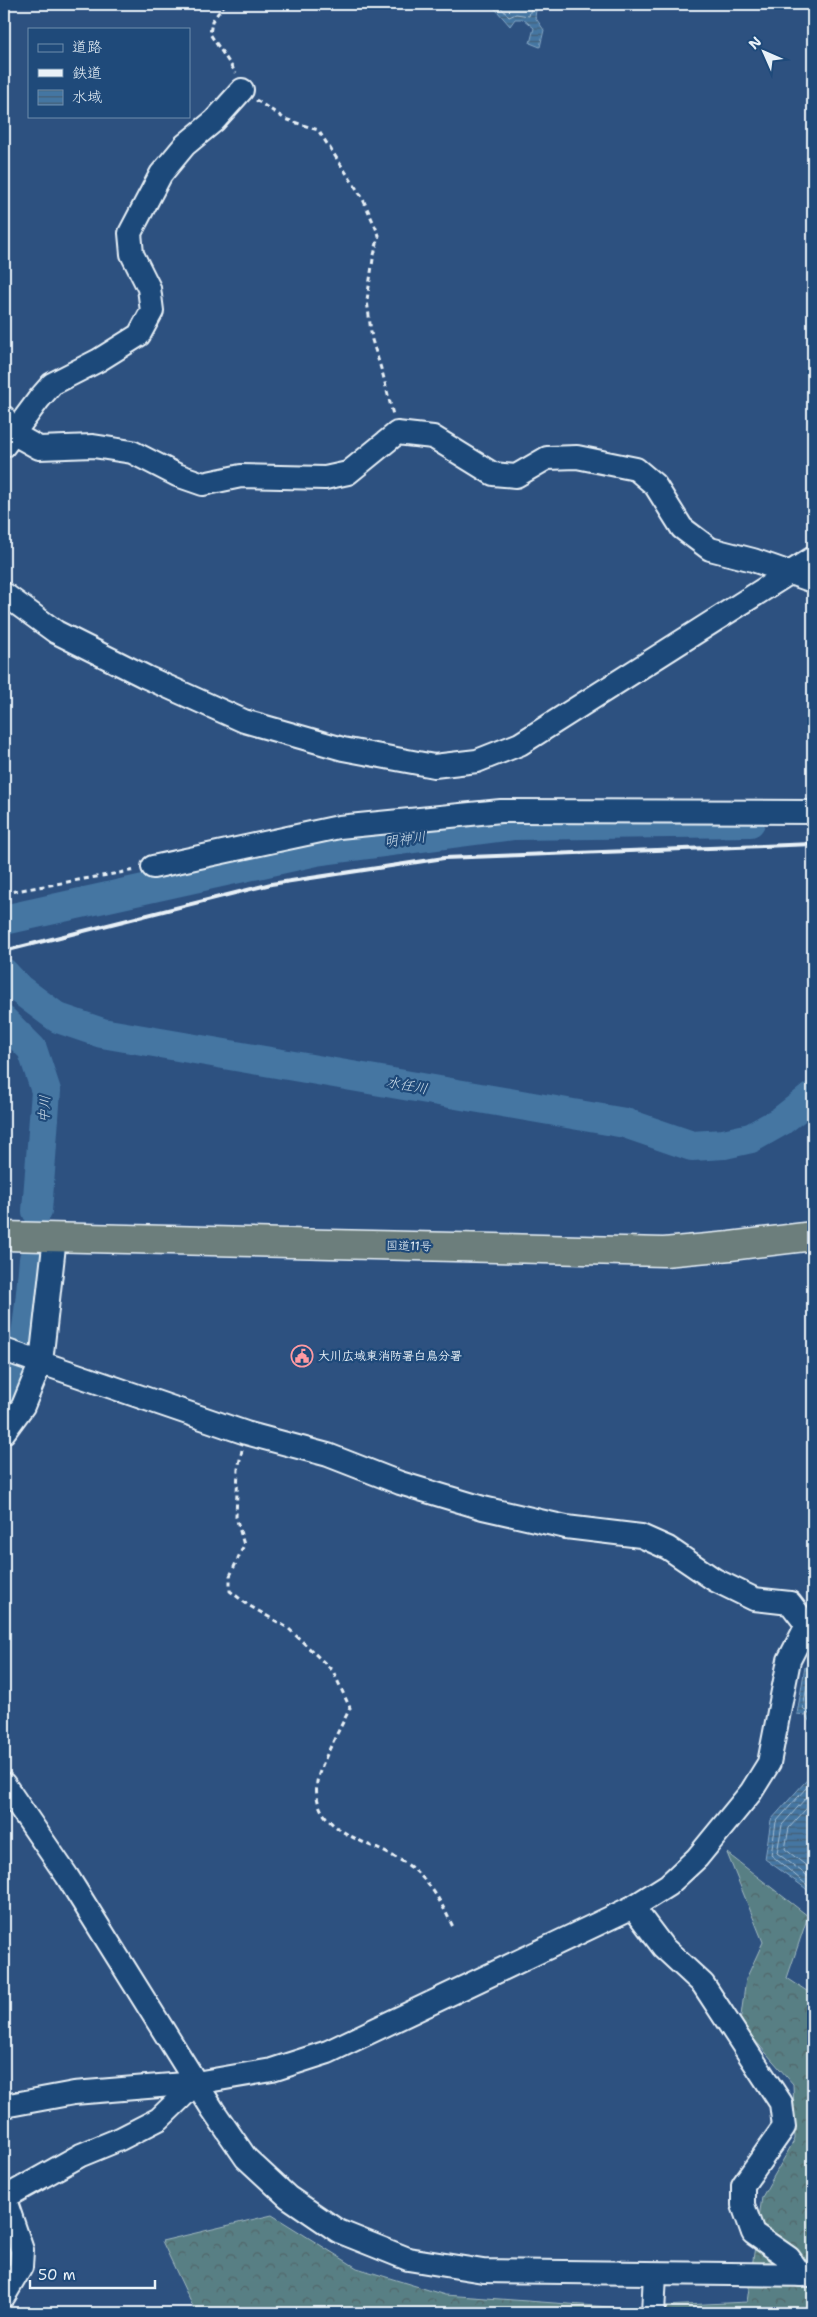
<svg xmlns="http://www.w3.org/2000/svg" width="817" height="2317" viewBox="0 0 817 2317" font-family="'Shantell Sans','Klee One',sans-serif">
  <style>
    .forest { fill: url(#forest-crowns); stroke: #a0b8be }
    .water { fill: url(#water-rules); stroke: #86a7c4 }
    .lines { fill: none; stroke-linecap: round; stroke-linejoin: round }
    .shore { stroke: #a6c0d6; stroke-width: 1 }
    .river { stroke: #4476a2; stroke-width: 30 }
    .minor-casing { stroke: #e8f1f8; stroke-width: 26 }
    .highway-casing { stroke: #e8f1f8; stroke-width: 31 }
    .path { stroke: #e8f1f8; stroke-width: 3; stroke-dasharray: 5 4; stroke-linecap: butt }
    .minor { stroke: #1f4a7a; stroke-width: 22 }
    .highway { stroke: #6c7e7c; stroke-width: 28 }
    .rail { stroke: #e8f1f8; stroke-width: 4 }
    .labels { text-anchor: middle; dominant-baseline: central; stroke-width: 4.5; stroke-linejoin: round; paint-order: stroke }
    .street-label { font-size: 12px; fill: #e8f1f8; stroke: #1f4a7a }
    .poi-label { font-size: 12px; font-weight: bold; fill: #e8f1f8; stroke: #1f4a7a; text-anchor: start }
    .water-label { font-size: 14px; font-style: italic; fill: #cfdfeb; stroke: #1f4a7a }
  </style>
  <defs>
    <pattern id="forest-crowns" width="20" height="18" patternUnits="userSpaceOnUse" patternTransform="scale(1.25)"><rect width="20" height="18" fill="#597f84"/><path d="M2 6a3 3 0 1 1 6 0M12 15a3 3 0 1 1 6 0" fill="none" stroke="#50666a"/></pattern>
    <pattern id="water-rules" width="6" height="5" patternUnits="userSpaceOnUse" patternTransform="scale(1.25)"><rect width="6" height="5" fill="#4476a2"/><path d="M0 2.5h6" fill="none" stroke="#455f76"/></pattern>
  </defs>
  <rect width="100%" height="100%" fill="#2d5180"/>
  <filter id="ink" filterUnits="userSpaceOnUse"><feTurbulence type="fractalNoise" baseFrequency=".02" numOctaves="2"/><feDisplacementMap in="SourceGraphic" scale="10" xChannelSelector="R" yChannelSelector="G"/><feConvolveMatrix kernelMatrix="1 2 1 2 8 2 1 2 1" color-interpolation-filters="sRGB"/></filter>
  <g filter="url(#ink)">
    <path class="forest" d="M727 1853 808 1916 787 1978 813 1995V2313H196L162 2241 272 2215 357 2268 445 2295 623 2308 747 2302 762 2197 795 2139 793 2084 740 2023 746 1979 763 1942Z"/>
    <g class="water">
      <path d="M491 4H537L535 17 544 30 540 47 530 43 534 28 523 19H515L510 26Z"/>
      <path d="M813 1659V1726L805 1715 797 1714 805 1667Z"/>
      <path d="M813 1773V1897L805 1888 765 1859 771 1820Z"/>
    </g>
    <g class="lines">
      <g class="shore">
        <path d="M498 4 509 17 516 14 529 16 532 4"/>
        <path d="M813 1666 810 1670 803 1708 813 1718"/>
        <path d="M813 1780 776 1822 771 1855 813 1890"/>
        <path d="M813 1790 782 1825 777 1853 813 1880"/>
        <path d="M813 1801 789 1828 785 1849 813 1871"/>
      </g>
      <g class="river">
        <path d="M4 920 316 851 514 825 750 822"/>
        <path d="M4 973 19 989 58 1018 102 1033 625 1123 692 1146 724 1144 751 1138 781 1121 813 1096"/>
        <path d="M4 1021 32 1049 46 1091 37 1211"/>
        <path d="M4 1398C28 1367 30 1298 34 1259"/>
      </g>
      <g class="minor-casing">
        <g id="minor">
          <path d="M4 417 14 434 39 448 93 446 132 452 177 475 203 484 241 476 325 478 348 473 397 433 433 437 493 474 516 476 547 458 577 457 636 469 655 485 682 528 710 549 753 560 813 581"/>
          <path d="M4 446 39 399 52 384 99 360 139 335 152 311 149 288 132 254 130 233 161 174 185 145 214 121 242 90"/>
          <path d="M4 594 56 632 146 677 244 721 343 749 434 766 477 761 520 744 813 558"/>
          <path d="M153 867 339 827 501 811 813 812"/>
          <path d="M4 1350 246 1433 328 1455 400 1483 483 1508 566 1527 641 1536 668 1548 715 1580 754 1599 790 1603 807 1625"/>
          <path d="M4 1432 23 1406 41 1362 55 1237"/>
          <path d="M4 1784 67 1876 213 2110 246 2158 288 2197 338 2231 408 2259 483 2271 813 2275"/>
          <path d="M633 1907 663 1947 703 1984 781 2103 784 2127 743 2185V2205L753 2233 789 2258 801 2275"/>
          <path d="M4 2106 74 2093 196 2083 272 2070 328 2052 633 1907 668 1885 697 1858 751 1792 769 1763 789 1660 807 1625 813 1620"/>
          <path d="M4 2197 22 2250 21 2267 4 2296"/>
          <path d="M4 2198 81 2155 120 2139 159 2119 196 2083"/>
          <path d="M653 2313 655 2274"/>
        </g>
      </g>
      <g class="highway-casing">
        <path id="highway" d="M4 1236 664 1252 730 1246 813 1236"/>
      </g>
      <g class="path">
        <path d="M225 4 212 21 210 34 236 73"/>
        <path d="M256 100 285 119 318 130 362 197 379 235 373 259 367 300 372 340 383 375 393 415"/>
        <path d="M4 893 136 870"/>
        <path d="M242 1450 238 1469 236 1517 244 1545 230 1576V1591L248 1605 288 1628 333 1671 350 1708C342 1725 319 1766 317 1782 310 1837 379 1841 412 1868 432 1884 442 1904 453 1927"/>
      </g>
      <use href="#minor" class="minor"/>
      <use href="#highway" class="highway"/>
      <path class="rail" d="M4 951 271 884 444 858 813 844"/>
    </g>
  </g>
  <defs>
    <g id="civic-ring" transform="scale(1.125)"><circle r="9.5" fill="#1f4a7a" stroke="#ff9aa2" stroke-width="1.5"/><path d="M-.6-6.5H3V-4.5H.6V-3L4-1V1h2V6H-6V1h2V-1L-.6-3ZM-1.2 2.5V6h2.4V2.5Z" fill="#ff9aa2"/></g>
  </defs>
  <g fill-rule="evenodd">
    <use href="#civic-ring" x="302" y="1356"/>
  </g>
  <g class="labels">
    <g class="street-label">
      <text transform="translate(409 1246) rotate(1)">国道11号</text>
    </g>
    <g class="poi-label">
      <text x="318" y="1356">大川広域東消防署白鳥分署</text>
    </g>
    <g class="water-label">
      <text transform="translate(405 839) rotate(-7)">明神川</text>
      <text transform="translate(407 1085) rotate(10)">水任川</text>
      <text transform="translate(44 1109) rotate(-87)">中川</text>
    </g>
  </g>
  <rect width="817" height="2317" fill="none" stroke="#1f4a7a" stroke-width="20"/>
  <rect x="10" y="10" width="797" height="2297" fill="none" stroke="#e8f1f8" stroke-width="2" filter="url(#ink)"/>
  <rect x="28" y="28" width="162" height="90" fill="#1f4a7a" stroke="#6f8dac"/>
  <rect x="38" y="44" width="25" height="8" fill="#1f4a7a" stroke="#6f8dac"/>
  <text x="72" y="52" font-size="15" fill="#e8f1f8">道路</text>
  <rect x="38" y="69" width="25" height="8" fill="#e8f1f8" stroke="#6f8dac"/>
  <text x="72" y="78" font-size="15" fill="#e8f1f8">鉄道</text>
  <rect x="38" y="90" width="25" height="15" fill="url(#water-rules)" stroke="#6f8dac"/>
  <text x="72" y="102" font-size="15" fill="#e8f1f8">水域</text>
  <g transform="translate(764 52) rotate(315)" stroke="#1f4a7a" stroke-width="4" paint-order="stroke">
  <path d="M0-4L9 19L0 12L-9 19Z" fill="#e8f1f8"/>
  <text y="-8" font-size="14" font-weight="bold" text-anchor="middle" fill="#e8f1f8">N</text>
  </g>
  <path d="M30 2280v8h125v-8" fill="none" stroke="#e8f1f8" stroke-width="2.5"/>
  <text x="38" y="2280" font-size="15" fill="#e8f1f8" stroke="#1f4a7a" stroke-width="4" paint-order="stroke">50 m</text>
</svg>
